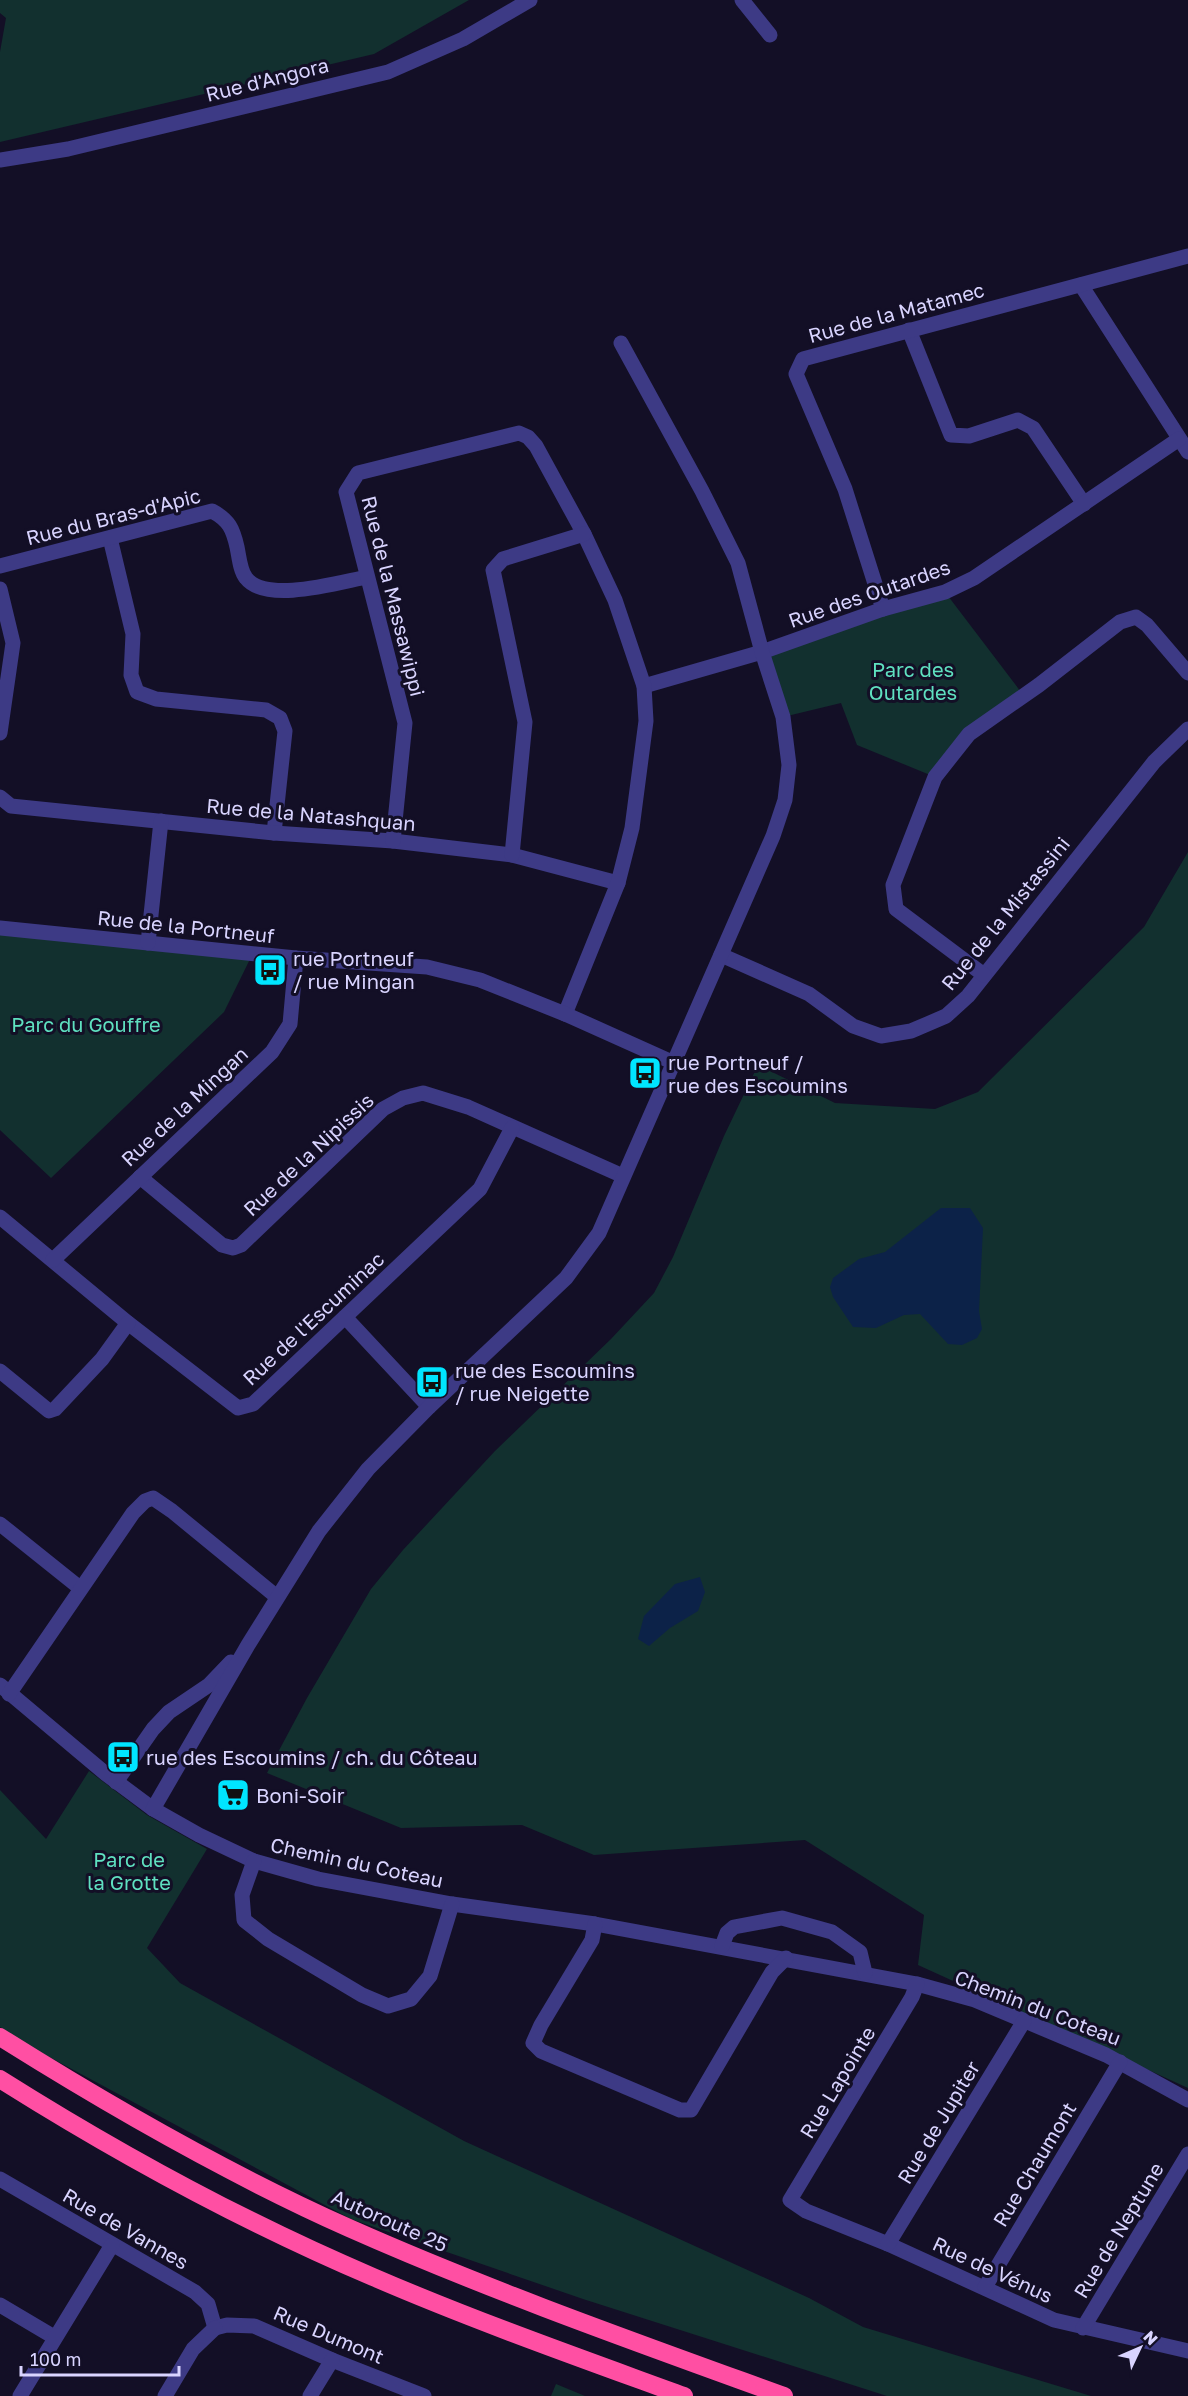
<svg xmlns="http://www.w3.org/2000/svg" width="1188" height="2396" viewBox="0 0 1188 2396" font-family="'Golos Text',sans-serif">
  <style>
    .green { fill: #12302f }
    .water { fill: #0c2248 }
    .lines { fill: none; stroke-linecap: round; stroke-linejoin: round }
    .minor { stroke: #3d3a85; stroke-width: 15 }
    .highway { stroke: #ff4fa3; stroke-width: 18 }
    .labels { text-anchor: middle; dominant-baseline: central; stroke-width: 6; stroke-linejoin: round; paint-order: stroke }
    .street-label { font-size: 20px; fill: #d9d4ff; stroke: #130f26 }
    .park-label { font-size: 20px; fill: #5fe0c0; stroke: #130f26 }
    .poi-label { font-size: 20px; fill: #d9d4ff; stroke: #130f26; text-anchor: start }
  </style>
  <rect width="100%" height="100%" fill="#130f26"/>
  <g class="green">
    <path d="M0 0H469L374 54 0 142V52L6 18 0 13Z"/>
    <path d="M945 592 1024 696 969 734 935 777 857 745 841 703 783 717 762 652Z"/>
    <path d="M1188 852V2088L918 1965 924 1915 805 1840 594 1855 522 1825 401 1828 267 1773 307 1698 371 1589 403 1550 495 1451 611 1339 654 1293 673 1257 724 1136 758 1065 835 1103 935 1109 978 1092 1144 927Z"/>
    <path d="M0 931 253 953 224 1012 51 1178 0 1130Z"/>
    <path d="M89 1771 147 1815 207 1849 147 1948 180 1983 464 2141 809 2298 863 2327 1091 2396H887L583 2299 351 2219 27 2045 0 2027V1790L46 1839Z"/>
    <path d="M556 2384 585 2396H551Z"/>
  </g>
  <g class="water">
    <path d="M941 1208H970L983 1228 979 1311 982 1329 977 1338 962 1345 948 1344 920 1314 904 1315 876 1328 853 1327 833 1297 830 1287 833 1278 859 1259 885 1252Z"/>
    <path d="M700 1577 705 1592 698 1611 670 1628 649 1646 638 1639 644 1616 675 1584Z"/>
  </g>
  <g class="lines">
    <g class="minor">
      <path d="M742 0 770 35"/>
      <path d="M0 160 68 149 388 72 463 39 530 0"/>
      <path d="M1081 285 1188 452"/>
      <path d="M909 330 951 435 969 436 1018 420 1033 428 1084 504"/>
      <path d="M110 538 133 634 131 675 137 692 156 699 266 710 280 718 285 731 274 833"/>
      <path d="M0 566 212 511C229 520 233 529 237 547 239 556 240 571 246 578 266 604 340 582 367 577"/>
      <path d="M0 589 13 643 0 733"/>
      <path d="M883 609 845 489 796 374 803 359 1188 256"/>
      <path d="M644 686 762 652 883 609 945 592 974 578 1179 439"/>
      <path d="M0 797 11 806 274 833 393 841 512 855 618 883"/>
      <path d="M393 841 405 723 346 492 358 473 519 433 528 437 536 446 584 534 615 600 644 686 646 721 632 828 618 883 565 1014"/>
      <path d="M512 855 525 722 493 570 503 559 584 534"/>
      <path d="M0 928 296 958 427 967 480 980 565 1014 672 1062"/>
      <path d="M148 943 161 821"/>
      <path d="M721 955 809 994 853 1026 881 1036 911 1031 946 1016 968 996 1154 762 1188 729"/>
      <path d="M984 975 896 909 893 885 935 777 969 734 1039 685 1120 622 1136 617 1147 625 1188 673"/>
      <path d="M140 1177 222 1245 233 1248 241 1245 383 1109 403 1098 423 1093 468 1107 623 1176"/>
      <path d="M0 1217 128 1323 238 1408 253 1404 480 1189 512 1128"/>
      <path d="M53 1260 272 1052 290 1024 296 958"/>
      <path d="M345 1317 429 1407"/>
      <path d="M0 1371 49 1411 55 1409 102 1359 128 1323"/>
      <path d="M0 1524 80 1588"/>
      <path d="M0 1685 106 1774 153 1809 199 1835 254 1861 318 1879 452 1904 595 1924 917 1984 975 2000 1106 2055 1188 2100"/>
      <path d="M9 1694 133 1513 145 1501 153 1498 172 1511 277 1597"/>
      <path d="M116 1782 153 1729 169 1712 209 1685 231 1662"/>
      <path d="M153 1809 248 1645 319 1531 368 1469 429 1407 566 1278 599 1233 773 836 785 800 789 765 783 717 762 652 738 563 702 491 621 343"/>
      <path d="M254 1861 242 1895 244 1920 268 1939 362 1995 388 2006 411 1999 430 1976 452 1904"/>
      <path d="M595 1924 592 1940 541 2025 533 2043 541 2051 680 2110H691L772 1972 786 1958"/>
      <path d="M722 1946 727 1933 734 1927 782 1918 832 1932 860 1952 865 1973"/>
      <path d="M917 1984 912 1997 790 2200 806 2211 888 2244 1054 2320 1188 2351"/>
      <path d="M0 2179 195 2292 208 2304 215 2328"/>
      <path d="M888 2244 1024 2021"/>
      <path d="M985 2287 1120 2062"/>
      <path d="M0 2305 54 2337"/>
      <path d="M215 2328 227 2325 254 2326 332 2360 424 2396"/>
      <path d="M1083 2328 1188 2154"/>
      <path d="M20 2396 112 2245"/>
      <path d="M165 2396 193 2349 215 2328"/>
      <path d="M310 2396 332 2360"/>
    </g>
    <g class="highway">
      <path d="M0 2037C113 2108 228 2174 349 2228 491 2291 638 2343 784 2396"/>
      <path d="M0 2079C119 2154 244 2222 373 2277 475 2321 580 2358 684 2396"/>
    </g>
  </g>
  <defs>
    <g id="bus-square" transform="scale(1.725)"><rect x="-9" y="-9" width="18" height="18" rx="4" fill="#00e5ff" stroke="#130f26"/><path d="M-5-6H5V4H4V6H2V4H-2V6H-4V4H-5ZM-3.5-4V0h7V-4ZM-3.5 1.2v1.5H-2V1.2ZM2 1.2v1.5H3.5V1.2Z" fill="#111"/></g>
    <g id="supermarket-square" transform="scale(1.725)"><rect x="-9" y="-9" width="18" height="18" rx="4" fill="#00e5ff" stroke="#130f26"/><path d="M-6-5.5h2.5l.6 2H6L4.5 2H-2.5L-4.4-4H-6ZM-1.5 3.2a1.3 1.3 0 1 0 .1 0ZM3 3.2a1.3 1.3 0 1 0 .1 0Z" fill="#111"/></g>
  </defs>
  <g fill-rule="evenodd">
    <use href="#bus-square" x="270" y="970"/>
    <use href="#bus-square" x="645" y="1073"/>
    <use href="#bus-square" x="432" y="1382"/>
    <use href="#bus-square" x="123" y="1757"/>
    <use href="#supermarket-square" x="233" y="1795"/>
  </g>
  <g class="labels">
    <g class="street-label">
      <text transform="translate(267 79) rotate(-14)">Rue d'Angora</text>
      <text transform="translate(896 312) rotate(-15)">Rue de la Matamec</text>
      <text transform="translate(113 516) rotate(-14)">Rue du Bras-d'Apic</text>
      <text transform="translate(869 593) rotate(-19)">Rue des Outardes</text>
      <text transform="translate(394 596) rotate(76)">Rue de la Massawippi</text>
      <text transform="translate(311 814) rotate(5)">Rue de la Natashquan</text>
      <text transform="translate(1005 913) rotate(-51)">Rue de la Mistassini</text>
      <text transform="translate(186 926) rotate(6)">Rue de la Portneuf</text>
      <text transform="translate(184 1106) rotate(-43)">Rue de la Mingan</text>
      <text transform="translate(308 1154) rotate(-43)">Rue de la Nipissis</text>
      <text transform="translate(313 1318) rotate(-43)">Rue de l'Escuminac</text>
      <text transform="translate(357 1862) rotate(12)">Chemin du Coteau</text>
      <text transform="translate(1038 2007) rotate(21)">Chemin du Coteau</text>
      <text transform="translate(837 2082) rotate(-59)">Rue Lapointe</text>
      <text transform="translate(938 2122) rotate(-59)">Rue de Jupiter</text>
      <text transform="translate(1034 2164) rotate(-59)">Rue Chaumont</text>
      <text transform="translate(390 2220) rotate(24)">Autoroute 25</text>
      <text transform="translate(126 2228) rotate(30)">Rue de Vannes</text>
      <text transform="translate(1118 2230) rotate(-59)">Rue de Neptune</text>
      <text transform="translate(993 2269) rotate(25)">Rue de Vénus</text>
      <text transform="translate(329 2334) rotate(23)">Rue Dumont</text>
    </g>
    <g class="park-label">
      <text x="913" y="669">Parc des<tspan x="913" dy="23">Outardes</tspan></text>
      <text x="86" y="1024">Parc du Gouffre</text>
      <text x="129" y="1859">Parc de<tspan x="129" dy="23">la Grotte</tspan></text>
    </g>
    <g class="poi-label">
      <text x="293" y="958">rue Portneuf<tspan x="293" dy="23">/ rue Mingan</tspan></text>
      <text x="668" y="1062">rue Portneuf /<tspan x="668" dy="23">rue des Escoumins</tspan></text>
      <text x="455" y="1370">rue des Escoumins<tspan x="455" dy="23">/ rue Neigette</tspan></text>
      <text x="146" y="1757">rue des Escoumins / ch. du Côteau</text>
      <text x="256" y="1795">Boni-Soir</text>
    </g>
  </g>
  <g transform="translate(1140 2348) rotate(46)" stroke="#130f26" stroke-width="4.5" paint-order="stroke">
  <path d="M0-4.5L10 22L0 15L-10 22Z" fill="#d9d4ff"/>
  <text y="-9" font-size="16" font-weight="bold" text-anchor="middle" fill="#d9d4ff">N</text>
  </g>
  <path d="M21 2366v9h158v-9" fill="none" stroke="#d9d4ff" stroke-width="3"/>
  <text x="30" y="2366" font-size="18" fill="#d9d4ff" stroke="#130f26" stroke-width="4.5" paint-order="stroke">100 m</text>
</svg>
